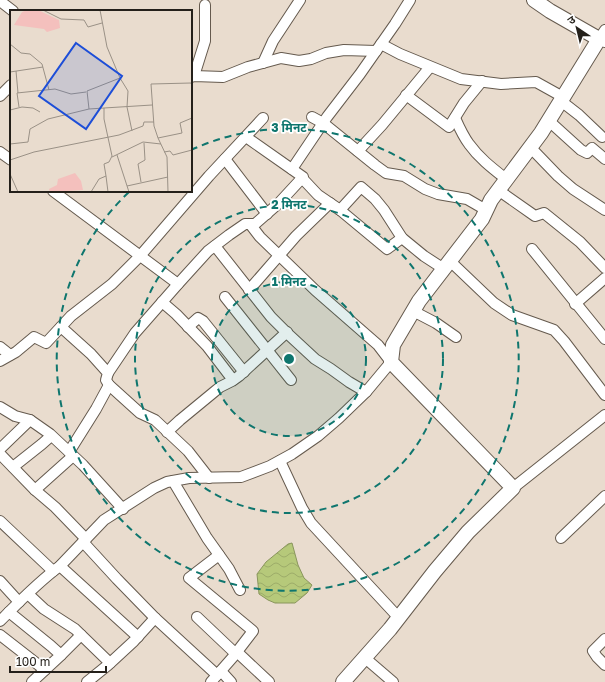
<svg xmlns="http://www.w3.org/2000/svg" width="605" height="682" viewBox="0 0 605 682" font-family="'Golos Text','Noto Sans Devanagari',sans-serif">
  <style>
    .water { fill: url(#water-waves); stroke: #8a965d }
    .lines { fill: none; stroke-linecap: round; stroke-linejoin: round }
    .minor-casing { stroke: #655a4e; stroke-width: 12 }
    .highway-casing { stroke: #655a4e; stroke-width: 16 }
    .minor { stroke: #fff; stroke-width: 10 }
    .highway { stroke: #fff; stroke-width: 14 }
    .ring { fill: none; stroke: #0f766e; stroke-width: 2; stroke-dasharray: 7 5 }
    .inset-road { fill: none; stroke: #9a9186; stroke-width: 1 }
    .view { fill: #1d4ed8; fill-opacity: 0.15; stroke: #1d4ed8; stroke-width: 2 }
    .inset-edge { fill: none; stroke: #24201a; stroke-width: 2 }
    .centre { fill: #0f766e; stroke: #fff; stroke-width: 2 }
    .ring-label { font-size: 12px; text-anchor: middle; font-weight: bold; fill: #0f766e; stroke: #fff; stroke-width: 3.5; stroke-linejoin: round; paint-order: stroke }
  </style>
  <defs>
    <pattern id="water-waves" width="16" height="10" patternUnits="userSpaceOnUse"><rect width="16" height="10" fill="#b6c97a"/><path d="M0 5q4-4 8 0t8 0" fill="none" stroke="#9cac69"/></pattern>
  </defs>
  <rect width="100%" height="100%" fill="#e9dcce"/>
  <path class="water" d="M292 543 298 565 304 578 312 585 307 593 295 603H275L268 600 259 594 257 574 266 562 288 544Z"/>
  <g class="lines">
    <g class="minor-casing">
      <g id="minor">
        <path d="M0 1 13 11"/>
        <path d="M605 30 599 39 605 42"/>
        <path d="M381 44 400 54 461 79 501 84 536 82 563 97"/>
        <path d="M263 63 273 41 300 0"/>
        <path d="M194 76 205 41V5"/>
        <path d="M191 77 194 76 223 77 248 67 281 58 299 61 311 59 326 53 344 50 376 51"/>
        <path d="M406 95 449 127 464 103 482 81"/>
        <path d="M0 96 11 85"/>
        <path d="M561 101 579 115 602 137"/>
        <path d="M312 117 323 123 375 165 386 173 404 176 425 189 438 194 467 199 486 210"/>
        <path d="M455 118C459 127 463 136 469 144 479 158 492 168 506 179"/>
        <path d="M549 121 581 150 587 153 592 148 605 159"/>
        <path d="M530 147 558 176 573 189 605 210"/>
        <path d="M358 151 382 125 430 67"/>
        <path d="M0 152 11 160"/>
        <path d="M225 159 267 214"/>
        <path d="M292 169 327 117 360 74 395 24 410 0"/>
        <path d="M302 178 318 195 340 210 387 249 402 238"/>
        <path d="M498 190 535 216 544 213 580 242 605 268"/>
        <path d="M53 191 178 284"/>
        <path d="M340 210 361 187 375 199 384 210 402 238 424 256 444 269"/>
        <path d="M215 246 271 317 288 334 315 359 331 369 349 382 366 392"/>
        <path d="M532 249 605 339"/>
        <path d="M450 261 494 303 512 315 554 330 564 341 605 395"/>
        <path d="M249 290 296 236 330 203"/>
        <path d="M225 297 291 380"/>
        <path d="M162 302 176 314 207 346 233 380"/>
        <path d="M575 304 605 278"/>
        <path d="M413 311 436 323 456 337"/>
        <path d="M61 327 91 354 108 373 106 380 109 385 140 413 155 420 188 451 209 478"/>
        <path d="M188 327 198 318 203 321 244 372"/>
        <path d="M0 347 10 355"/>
        <path d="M0 361 16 352 34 337 46 343 71 316 112 284 140 256 209 176 263 118"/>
        <path d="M108 373 135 333 178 284 208 251 229 235 245 224H255L279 203 303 177 246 137"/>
        <path d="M0 407 15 416 30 420 50 434 83 465 123 509"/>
        <path d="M167 432 180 420 214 392 220 387 232 381 239 376 287 332"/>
        <path d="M0 449 30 420"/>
        <path d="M69 452 96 409 109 385"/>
        <path d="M0 454 35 490 55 507 86 539"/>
        <path d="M280 461 302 508 311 523 399 618"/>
        <path d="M13 467 42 444 51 436"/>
        <path d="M173 481 207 538 229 569 240 590"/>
        <path d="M513 488 605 415"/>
        <path d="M35 490 73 456"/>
        <path d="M0 521 53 571"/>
        <path d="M561 538 605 496"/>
        <path d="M83 542 117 579 155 618 217 675"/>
        <path d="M60 566 138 637"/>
        <path d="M0 581 19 602"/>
        <path d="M28 594 44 609 75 629 110 663"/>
        <path d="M9 612 51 646 61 655 32 682"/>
        <path d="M197 617 236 654"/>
        <path d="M0 621C19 602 38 582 60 566L104 520 154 488 167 482 189 478 241 477 270 466 292 454 318 436 339 418 366 392 391 362 378 345 315 290 260 237 250 224"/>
        <path d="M0 635 45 670"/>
        <path d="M605 639 593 651 597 657 605 665"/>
        <path d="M237 652 269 682"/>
        <path d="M61 655 81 635"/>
        <path d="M365 658 393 682"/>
        <path d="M221 671 231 682"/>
        <path d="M87 682 108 665 134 641 155 618"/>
        <path d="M211 682 233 657 253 631 189 578 219 555"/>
      </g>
    </g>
    <g class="highway-casing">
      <path id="highway" d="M343 682 390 629 435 571 468 532 513 488 391 362 393 345 419 301 482 219 491 200 541 133 599 39 550 11 534 0"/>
    </g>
    <use href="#minor" class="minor"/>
    <use href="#highway" class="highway"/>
  </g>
  <circle cx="289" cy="359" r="77" fill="#0f766e" fill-opacity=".12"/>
  <g class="ring">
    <circle cx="289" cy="359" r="77"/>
    <circle cx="289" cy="359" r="154"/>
    <path d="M191 150A231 231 0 1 1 130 191"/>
  </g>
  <g transform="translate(10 10)">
    <rect width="182" height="182" fill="#e9dcce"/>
    <path d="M17 0H28L49 10 50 18 37 22 34 19 4 15 12 2Z" fill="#f4c0bd"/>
    <path d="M65 163 71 171 73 180 40 182 39 179 47 175 48 169Z" fill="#f4c0bd"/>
    <path class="inset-road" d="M33 0 51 9 74 10 78 17 92 13M0 34 11 43 20 44 32 54 39 80M6 61 8 83M0 62 33 57M110 68 118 81 117 97 122 121M182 75 181 73 141 74 144 116 148 128 172 123 170 113 182 108M9 97 7 83 45 79 61 84 76 82M94 98 142 95M79 99 94 98V109L102 146 99 152 94 154 96 166M0 100 12 97 23 98 30 102M148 128 157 147 158 182M0 134 18 132 20 119 38 109 79 99 77 81 110 68 97 37 90 0M154 142 160 141 163 145 182 140M107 145 119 182M102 147 133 132 151 134M0 150 24 142 109 125 133 116 134 112H144M0 164 8 182M131 172 128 154 135 150 134 133M117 176 158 167M81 182 89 169 96 166 98 182"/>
    <path class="view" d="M66 33 112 66 76 119 29 86Z"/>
    <rect width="182" height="182" class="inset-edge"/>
  </g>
  <circle cx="289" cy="359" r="6" class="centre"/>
  <g class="ring-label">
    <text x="289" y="132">3 मिनट</text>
    <text x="289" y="209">2 मिनट</text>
    <text x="289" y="286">1 मिनट</text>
  </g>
  <g transform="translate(577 28) rotate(325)" stroke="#ffffff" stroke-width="3" paint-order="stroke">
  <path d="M0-3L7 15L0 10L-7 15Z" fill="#24201a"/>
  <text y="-6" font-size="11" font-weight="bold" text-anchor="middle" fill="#24201a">उ</text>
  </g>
  <path d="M10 666v6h96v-6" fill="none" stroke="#24201a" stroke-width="2"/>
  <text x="16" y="666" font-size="12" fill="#24201a" stroke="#ffffff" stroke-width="3" paint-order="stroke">100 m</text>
</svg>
